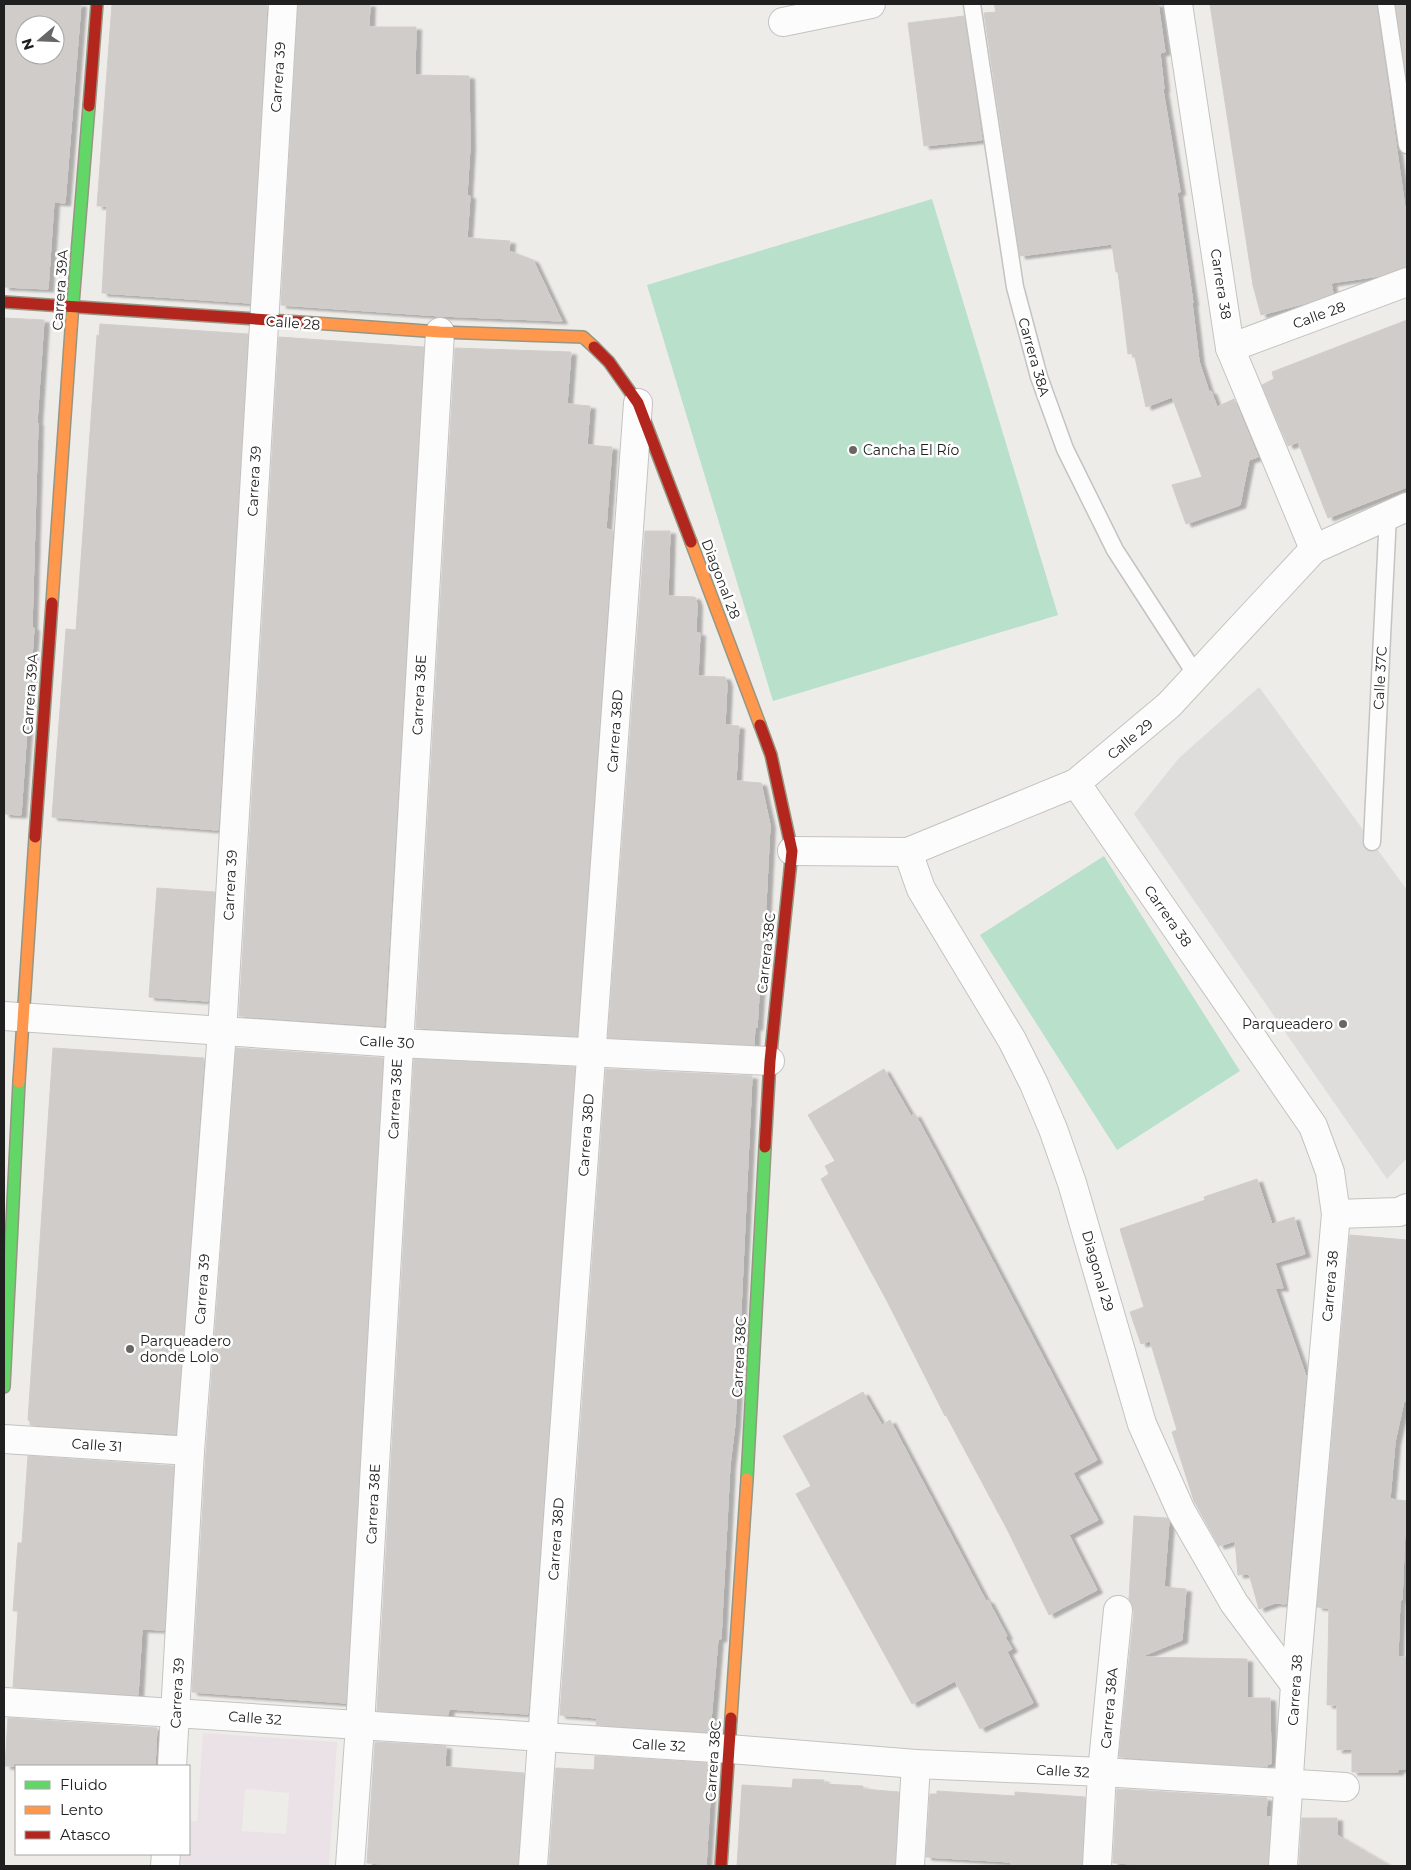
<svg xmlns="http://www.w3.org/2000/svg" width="1411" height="1870" viewBox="0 0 1411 1870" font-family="Montserrat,sans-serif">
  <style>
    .industrial { fill: #ebe2e8; fill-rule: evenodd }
    .pitch { fill: #b9e0cb }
    .parking { fill: #dedddc }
    .building { fill: #cfccca; stroke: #d1cdcb; fill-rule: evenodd; filter: url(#shadow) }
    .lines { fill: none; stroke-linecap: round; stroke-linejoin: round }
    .lane-casing { stroke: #c4c3c1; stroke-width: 19 }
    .street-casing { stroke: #c4c3c1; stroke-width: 30 }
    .fast-casing { stroke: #979683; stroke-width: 14 }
    .slow-casing { stroke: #979683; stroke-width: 14 }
    .jam-casing { stroke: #979683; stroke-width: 14 }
    .lane { stroke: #fcfcfc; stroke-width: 16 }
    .street { stroke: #fcfcfc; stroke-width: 28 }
    .fast { stroke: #63d668; stroke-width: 11 }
    .slow { stroke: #ff974d; stroke-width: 11 }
    .jam { stroke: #b3261e; stroke-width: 11 }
    .poi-dot { fill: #686766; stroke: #fff; stroke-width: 2 }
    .labels { text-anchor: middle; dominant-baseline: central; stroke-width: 5; stroke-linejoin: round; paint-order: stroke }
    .street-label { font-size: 14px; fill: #202020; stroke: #fff }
    .poi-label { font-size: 14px; fill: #202020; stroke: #fff; text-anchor: start }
  </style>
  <defs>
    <filter id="shadow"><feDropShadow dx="5.5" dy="3" stdDeviation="1" flood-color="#0004"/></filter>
  </defs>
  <rect width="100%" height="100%" fill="#eeece9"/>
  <path class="industrial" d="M203 1733 337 1742 329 1866H207L181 1864 182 1854H189V1821H197ZM245 1789 289 1793 286 1834 242 1831Z"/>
  <g class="pitch">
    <path d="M932 199 1058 615 773 701 647 285Z"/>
    <path d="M1104 856 1240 1071 1117 1150 980 935Z"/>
  </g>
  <path class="parking" d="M1259 687 1407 890V1158L1387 1179 1134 814 1179 758Z"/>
  <g class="building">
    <path d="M4 4H81L65 203 54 202 48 289 4 287ZM25 25H55V55H25Z"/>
    <path d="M112 4H267L250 303 102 293 107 206H97Z"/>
    <path d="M298 4H370L369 27H416L415 75 469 76 470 147 467 195 470 196 467 238 510 241 509 251 533 260 562 321 441 316 281 305Z"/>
    <path d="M994 4H1158L1165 52 1160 53 1164 89 1163 90 1180 192 1177 193 1193 303H1192L1199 361 1209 392 1211 391 1217 407 1234 399 1258 457 1249 460 1240 505 1186 524 1172 485 1202 477 1172 397 1146 407 1134 353 1128 354 1118 272H1116L1112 244 1020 256 984 13 996 12Z"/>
    <path d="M1210 4H1376L1407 222V267L1379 276 1331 283 1333 293 1306 303 1261 315 1253 285Z"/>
    <path d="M1396 4H1407V79Z"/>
    <path d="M964 16 982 140 924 146 908 23Z"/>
    <path d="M4 318 44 320 37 422 38 423 32 627 34 628 21 815 4 814Z"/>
    <path d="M1407 320V487L1328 518 1298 442 1288 446 1262 385 1274 379 1272 372Z"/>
    <path d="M100 324 248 334 218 830 52 817 66 629 76 630 97 335 99 336Z"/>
    <path d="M279 337 424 347 384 1026 239 1016Z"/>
    <path d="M455 348 571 352 567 404 590 406 587 445 612 447 606 529 613 530 577 1036 416 1028Z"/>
    <path d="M645 531H670L668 596 695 597 697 604 696 633H700L698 676 725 677 727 684 725 725 739 726 736 781 761 783 770 825 763 964H761L757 1028 755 1025 754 1045 608 1038Z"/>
    <path d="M157 888 215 892 208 1001 149 997Z"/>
    <path d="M53 1048 204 1058 176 1434 30 1425V1421L28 1420Z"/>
    <path d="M236 1048 383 1058 346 1703 192 1692 206 1452Z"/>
    <path d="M414 1059 575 1067 528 1714 449 1709 448 1715 377 1711Z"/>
    <path d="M606 1069 752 1076 739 1352 735 1424 730 1465 723 1599 721 1639H718L710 1732 596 1725 597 1718 560 1715Z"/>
    <path d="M884 1069 911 1116 915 1114 943 1166 1097 1460 1073 1473 1098 1520 1069 1535 1097 1590 1049 1615 1008 1531 946 1415 945 1416 887 1301 821 1179 829 1174 825 1166 835 1161 808 1115Z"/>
    <path d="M1257 1179 1272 1224 1294 1217 1305 1254 1275 1263 1283 1288H1275L1306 1376 1286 1604 1275 1603 1259 1609 1249 1574 1238 1575 1235 1541 1219 1546 1194 1501 1172 1432 1177 1430 1150 1341 1141 1344 1130 1312 1144 1307 1120 1229 1205 1200 1204 1197Z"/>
    <path d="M1350 1235 1407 1240V1402L1404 1401 1395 1442 1390 1499 1407 1501V1528H1405L1402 1600H1400L1398 1657H1407V1769H1398V1772H1352V1749L1337 1750V1705H1327L1329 1608 1317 1607Z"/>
    <path d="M863 1392 882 1425 890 1420 986 1601 988 1600 1007 1636 1005 1637 1012 1649 1007 1652 1033 1703 980 1729 955 1681 912 1704 796 1494 811 1486 783 1436Z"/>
    <path d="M28 1456 174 1466 164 1630 142 1629 138 1695 13 1687 18 1611H13L18 1543H22Z"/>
    <path d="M1134 1516 1167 1518 1169 1521 1164 1587 1186 1589 1182 1640 1140 1657 1247 1659V1698H1270L1271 1764H1267V1767L1119 1757 1134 1612 1132 1604 1129 1599Z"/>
    <path d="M8 1718 157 1728 155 1766H5Z"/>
    <path d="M375 1742 446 1746 445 1767 524 1773 518 1866H414L367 1863Z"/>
    <path d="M595 1756 707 1763 706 1775H709L708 1784H711L706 1866H549L556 1768 594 1770Z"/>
    <path d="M793 1779 824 1780V1784L863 1786V1789L899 1792 895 1866H737L742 1785 792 1788Z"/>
    <path d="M1117 1789 1267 1798 1266 1817H1271L1268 1866H1180L1113 1863Z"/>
    <path d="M937 1791 1015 1796V1792L1085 1797 1082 1866H1051L1011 1864V1862L926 1857 930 1794H937Z"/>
    <path d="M1302 1818H1337V1835L1390 1866H1299Z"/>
  </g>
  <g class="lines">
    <g class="lane-casing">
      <g id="lane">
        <path d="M972 4 1015 287 1039 377 1065 449 1115 550 1196 675"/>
        <path d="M1386 4 1407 145"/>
        <path d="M1372 842 1388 514"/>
      </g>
    </g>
    <g class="street-casing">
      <g id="street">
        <path d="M1178 4 1230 348 1314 549"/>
        <path d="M783 22 871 4"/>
        <path d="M1230 348 1407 282"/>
        <path d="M1076 783 1313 1126 1330 1172 1336 1214 1295 1685 1283 1866"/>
        <path d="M792 851 908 852 1076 783 1169 705 1314 549 1407 507"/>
        <path d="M908 852 921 889 1012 1040 1034 1084 1053 1129 1072 1183 1142 1424 1181 1511 1234 1603 1295 1685"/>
        <path d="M4 1016 398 1043 770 1061"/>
        <path d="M1336 1214 1399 1212 1407 1208"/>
        <path d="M4 1439 190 1451"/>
        <path d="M4 1702 729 1749 916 1764 1102 1772 1345 1787"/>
        <path d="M172 1766 190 1451 222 1032 283 4"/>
        <path d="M165 1866 166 1854"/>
        <path d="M350 1866 360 1726 440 332"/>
        <path d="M533 1866 638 403"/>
        <path d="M910 1866 916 1764"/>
        <path d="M1097 1866 1102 1772 1118 1610"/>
      </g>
    </g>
    <g class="fast-casing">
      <g id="fast">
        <path d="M72 316 89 106"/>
        <path d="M4 1387 19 1082"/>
        <path d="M747 1479 765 1147"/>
      </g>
    </g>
    <g class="slow-casing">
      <g id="slow">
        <path d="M314 323 440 332 583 337 594 347"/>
        <path d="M691 542 760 725"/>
        <path d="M52 603 72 316"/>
        <path d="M19 1082 35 837"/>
        <path d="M731 1718 747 1479"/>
      </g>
    </g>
    <g class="jam-casing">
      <g id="jam">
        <path d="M89 106 97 4"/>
        <path d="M4 302 314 323"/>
        <path d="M594 347 609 362 638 403 691 542"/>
        <path d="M760 725 771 755 792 851 770 1061 765 1147"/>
        <path d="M35 837 52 603"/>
        <path d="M721 1866 731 1718"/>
      </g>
    </g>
    <use href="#lane" class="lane"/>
    <use href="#street" class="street"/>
    <use href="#fast" class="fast"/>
    <use href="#slow" class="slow"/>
    <use href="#jam" class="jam"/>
  </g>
  <g class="poi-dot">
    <circle cx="853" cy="450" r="5"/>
    <circle cx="1343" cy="1024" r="5"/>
    <circle cx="130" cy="1349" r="5"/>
  </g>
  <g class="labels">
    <g class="street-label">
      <text transform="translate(278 77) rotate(-86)">Carrera 39</text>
      <text transform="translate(1221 284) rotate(81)">Carrera 38</text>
      <text transform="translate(60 290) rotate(-86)">Carrera 39A</text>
      <text transform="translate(1319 315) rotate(-20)">Calle 28</text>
      <text transform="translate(293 323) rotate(4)">Calle 28</text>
      <text transform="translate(1034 357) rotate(74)">Carrera 38A</text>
      <text transform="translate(254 481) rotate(-87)">Carrera 39</text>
      <text transform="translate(721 579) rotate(69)">Diagonal 28</text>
      <text transform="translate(1380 678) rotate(-87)">Calle 37C</text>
      <text transform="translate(30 694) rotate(-86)">Carrera 39A</text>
      <text transform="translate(419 695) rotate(-87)">Carrera 38E</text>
      <text transform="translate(615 731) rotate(-86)">Carrera 38D</text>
      <text transform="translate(1130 739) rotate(-40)">Calle 29</text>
      <text transform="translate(230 885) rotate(-87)">Carrera 39</text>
      <text transform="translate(1168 916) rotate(55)">Carrera 38</text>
      <text transform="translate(766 953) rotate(-84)">Carrera 38C</text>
      <text transform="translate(387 1042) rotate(3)">Calle 30</text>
      <text transform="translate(395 1099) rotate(-87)">Carrera 38E</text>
      <text transform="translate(586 1135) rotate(-86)">Carrera 38D</text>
      <text transform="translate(1098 1271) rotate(74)">Diagonal 29</text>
      <text transform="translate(1330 1286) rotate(-85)">Carrera 38</text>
      <text transform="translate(202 1289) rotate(-86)">Carrera 39</text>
      <text transform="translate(739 1357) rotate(-87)">Carrera 38C</text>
      <text transform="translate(97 1445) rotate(4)">Calle 31</text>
      <text transform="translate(373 1504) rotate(-87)">Carrera 38E</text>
      <text transform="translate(556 1539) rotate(-86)">Carrera 38D</text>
      <text transform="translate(1295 1690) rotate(-86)">Carrera 38</text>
      <text transform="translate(177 1693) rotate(-87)">Carrera 39</text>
      <text transform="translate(1109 1708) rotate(-85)">Carrera 38A</text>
      <text transform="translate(255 1718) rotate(4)">Calle 32</text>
      <text transform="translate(659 1745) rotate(3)">Calle 32</text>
      <text transform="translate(713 1761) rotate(-86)">Carrera 38C</text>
      <text transform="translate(1063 1771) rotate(3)">Calle 32</text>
    </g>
    <g class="poi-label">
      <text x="863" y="450">Cancha El Río</text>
      <text x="1333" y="1024" text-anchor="end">Parqueadero</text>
      <text x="140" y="1341">Parqueadero<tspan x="140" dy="16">donde Lolo</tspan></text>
    </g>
  </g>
  <rect width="1411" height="1870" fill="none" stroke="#202020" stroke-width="10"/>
  <rect x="15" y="1765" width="175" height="90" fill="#ffffff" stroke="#a6a6a6"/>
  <rect x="25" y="1781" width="25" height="8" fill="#63d668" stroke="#a6a6a6"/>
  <text x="60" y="1790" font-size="15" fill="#202020">Fluido</text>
  <rect x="25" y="1806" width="25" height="8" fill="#ff974d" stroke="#a6a6a6"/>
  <text x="60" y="1815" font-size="15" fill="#202020">Lento</text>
  <rect x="25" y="1831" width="25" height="8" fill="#b3261e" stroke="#a6a6a6"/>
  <text x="60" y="1840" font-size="15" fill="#202020">Atasco</text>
  <g transform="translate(40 40) rotate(251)"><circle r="24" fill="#ffffff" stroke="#a6a6a6"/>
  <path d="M0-4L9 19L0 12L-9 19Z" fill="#686766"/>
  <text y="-8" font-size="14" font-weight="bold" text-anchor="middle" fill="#202020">N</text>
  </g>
</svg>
